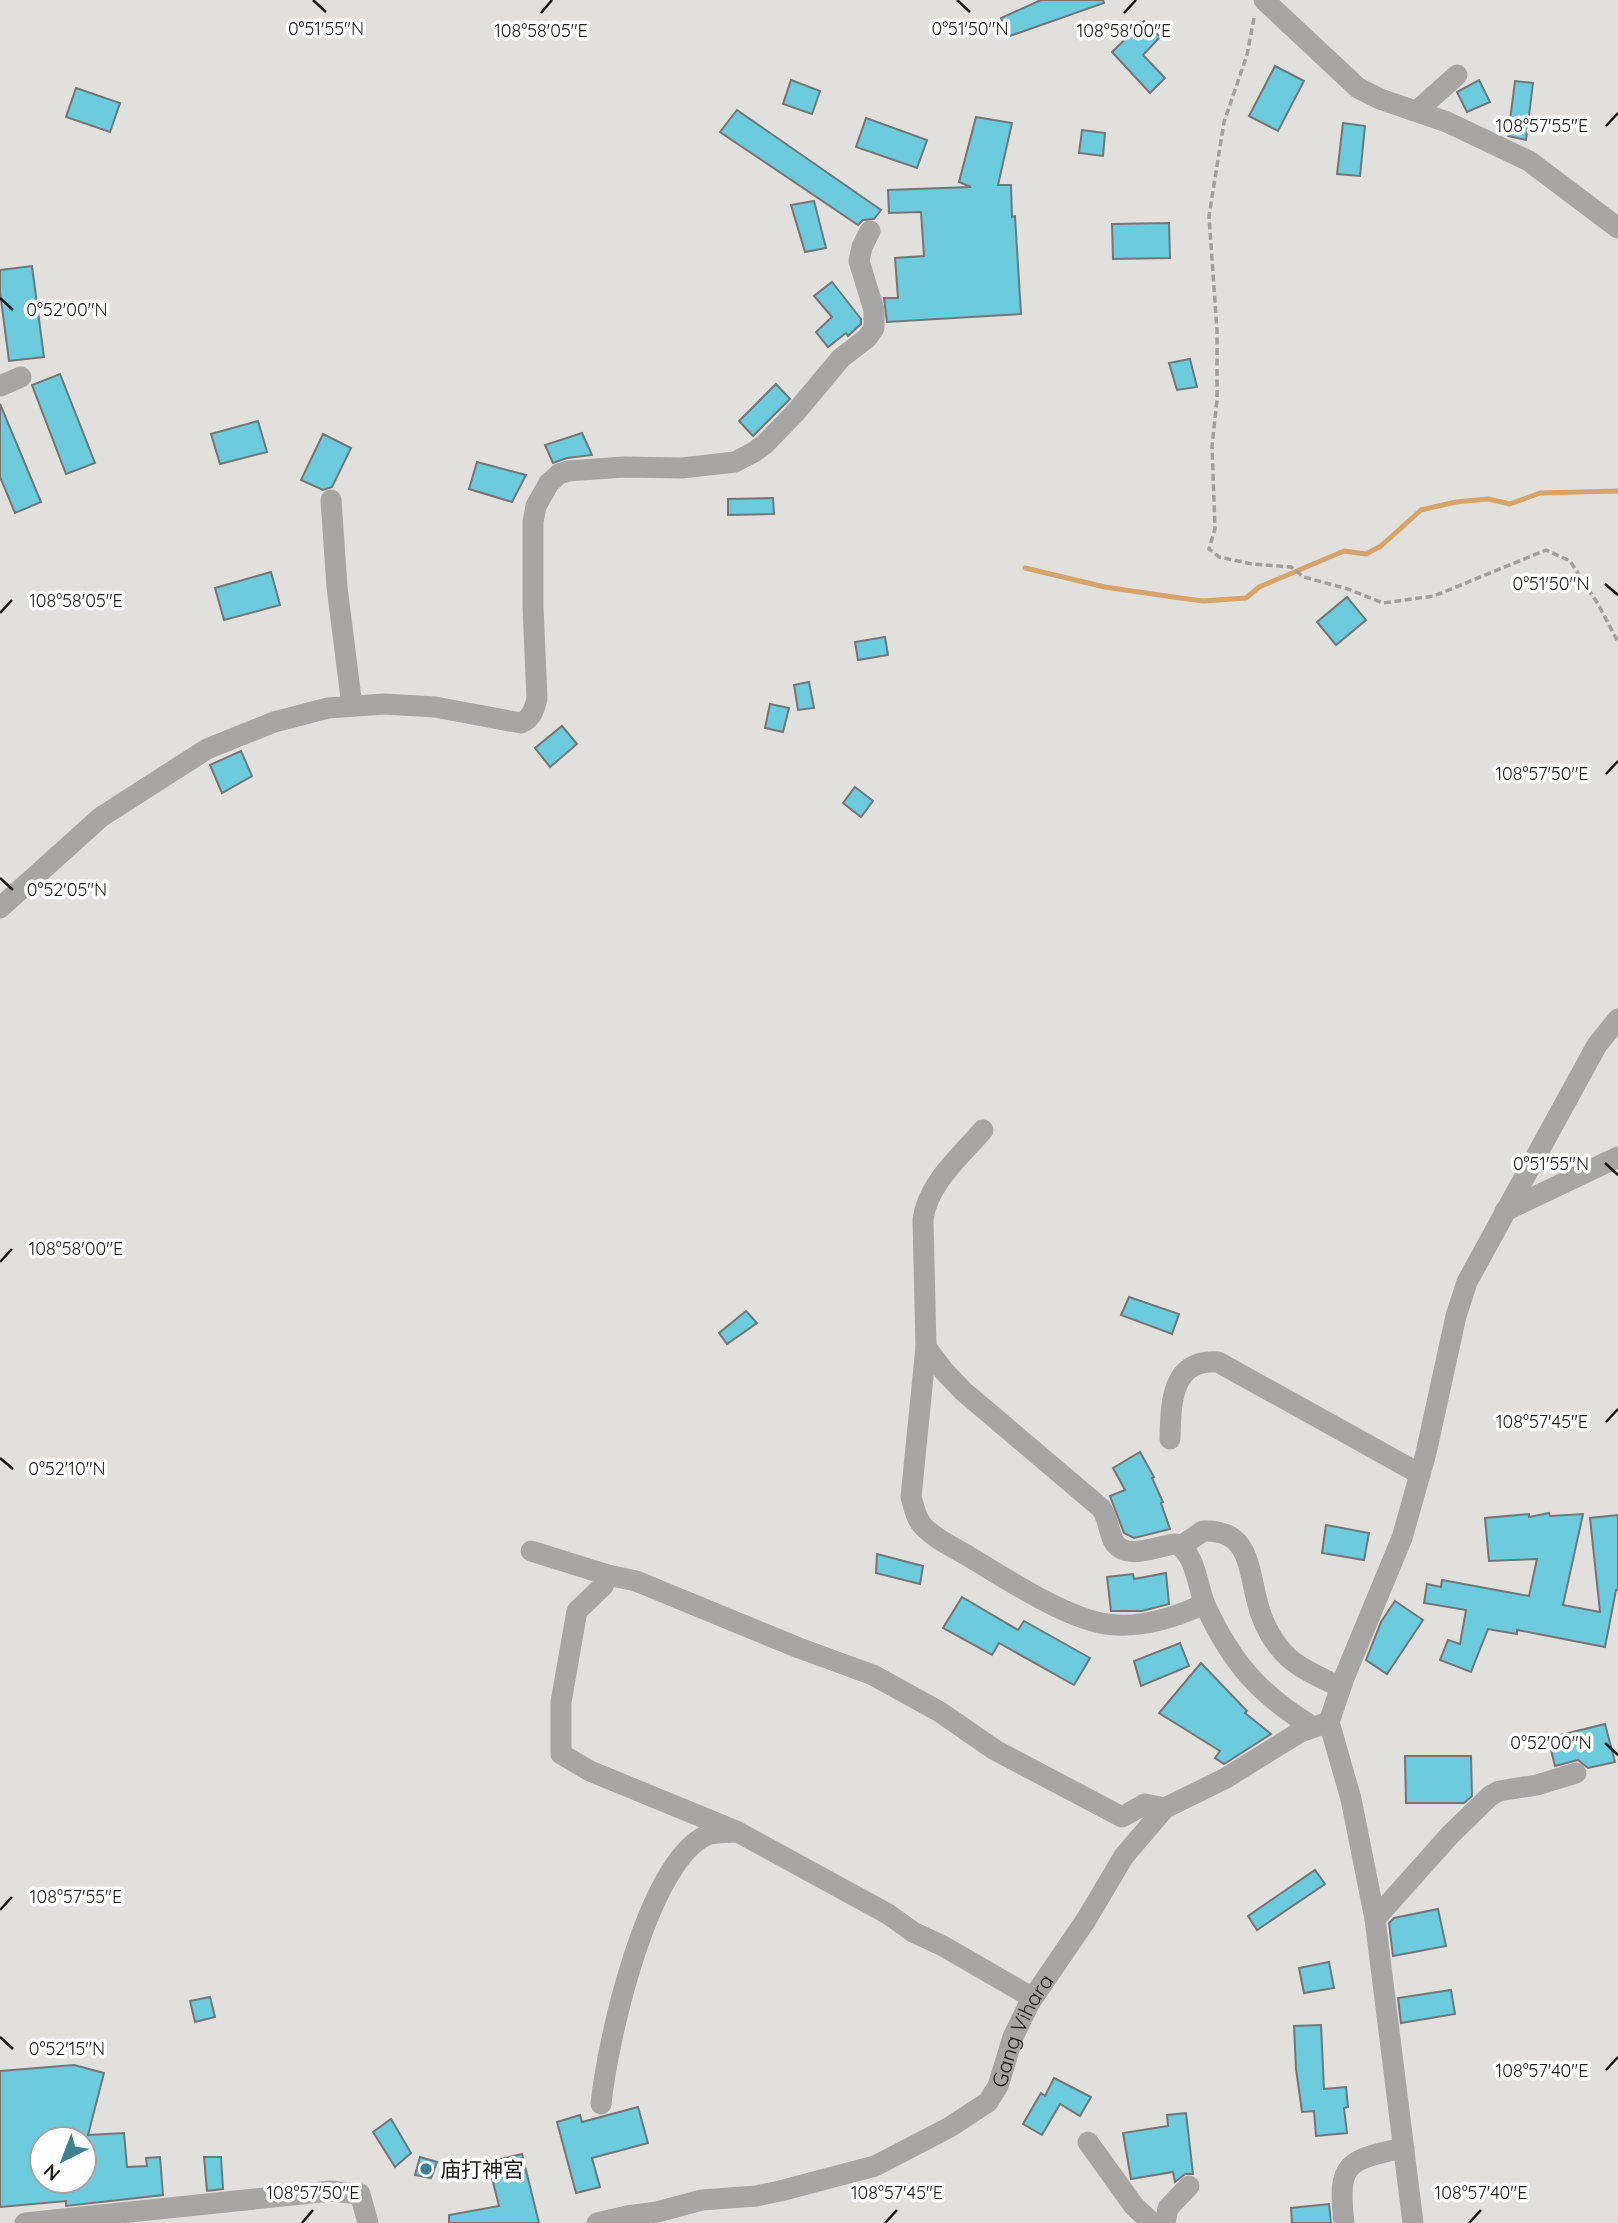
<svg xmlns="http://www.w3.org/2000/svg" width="1618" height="2223" viewBox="0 0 1618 2223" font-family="Quicksand,'Noto Sans SC',sans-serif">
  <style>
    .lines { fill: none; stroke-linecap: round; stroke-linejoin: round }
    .stream { stroke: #d4a46b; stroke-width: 5 }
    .building { fill: #6dcbde; stroke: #727676; stroke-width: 2; fill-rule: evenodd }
    .path { stroke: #a09f9c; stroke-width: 3.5; stroke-dasharray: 7 3.5; stroke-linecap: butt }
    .minor { stroke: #a7a6a5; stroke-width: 21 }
    .ticks { fill: none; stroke: #191918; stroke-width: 2.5 }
    .poi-dot { fill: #3d828f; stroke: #fff; stroke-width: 2.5 }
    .labels { text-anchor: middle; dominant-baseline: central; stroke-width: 7; stroke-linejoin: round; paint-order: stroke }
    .street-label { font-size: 21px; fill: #191918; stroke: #fff }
    .poi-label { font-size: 21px; fill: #191918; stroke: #fff; text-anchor: start }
    .ticks-label { font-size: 18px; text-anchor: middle; fill: #191918; stroke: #fff; stroke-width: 7; stroke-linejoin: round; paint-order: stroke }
  </style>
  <rect width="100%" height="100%" fill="#e2e0dd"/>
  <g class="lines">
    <path class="stream" d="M1025 568 1105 587 1173 597 1203 601 1246 598 1259 587 1344 551 1366 554 1381 546 1421 510 1456 502 1488 499 1510 504 1540 493 1618 491"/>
  </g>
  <g class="building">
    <path d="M1041 0H1103L1104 3 1007 37 1001 18Z"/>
    <path d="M1144 21 1160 37 1143 55 1165 78 1150 93 1112 52Z"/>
    <path d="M1275 66 1304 81 1278 131 1249 116Z"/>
    <path d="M791 80 820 91 812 114 783 104Z"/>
    <path d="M1479 80 1490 102 1467 112 1457 92Z"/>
    <path d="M1515 81 1533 83 1526 140 1508 136Z"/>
    <path d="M76 88 120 103 110 132 66 117Z"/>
    <path d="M737 110 881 210 874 219 863 220 858 225 720 132Z"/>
    <path d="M976 117 1012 123 998 185H1011L1012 217 1015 216 1021 314 887 322 884 298H898L895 258 924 256 921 212 889 213 888 190 971 187 959 182Z"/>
    <path d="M866 118 927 140 917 168 856 147Z"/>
    <path d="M1343 123 1365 126 1360 176 1337 174Z"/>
    <path d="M1082 130 1105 133 1103 156 1079 153Z"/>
    <path d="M814 201 826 248 805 252 791 205Z"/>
    <path d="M1169 223 1170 258 1113 259 1112 224Z"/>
    <path d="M32 266 44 357 9 361 0 292V270Z"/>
    <path d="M832 282 861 319V324L848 336 846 333 828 347 816 332 832 317 814 296Z"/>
    <path d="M1190 359 1197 387 1177 390 1169 363Z"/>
    <path d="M60 374 95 463 66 474 32 385Z"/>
    <path d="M776 384 790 399 753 436 739 421Z"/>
    <path d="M0 404 41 502 15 513 0 477Z"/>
    <path d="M258 421 267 452 220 464 211 434Z"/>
    <path d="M582 433 592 455 567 458 553 463 545 445Z"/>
    <path d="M323 434 351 448 332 487 323 490 301 480Z"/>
    <path d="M477 462 526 475 512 502 469 489Z"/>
    <path d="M773 498 774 514 728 515V499Z"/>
    <path d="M271 572 280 605 224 620 215 588Z"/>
    <path d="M1347 597 1366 620 1336 645 1317 622Z"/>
    <path d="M885 637 888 655 858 660 855 642Z"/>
    <path d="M809 682 814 708 798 710 794 685Z"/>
    <path d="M770 704 789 708 783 732 765 728Z"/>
    <path d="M562 726 577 744 550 767 535 748Z"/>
    <path d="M241 751 252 776 222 793 210 765Z"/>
    <path d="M855 787 873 801 861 817 843 803Z"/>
    <path d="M1129 1297 1179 1314 1172 1334 1121 1315Z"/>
    <path d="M746 1311 757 1323 727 1344 719 1333Z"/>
    <path d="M1140 1452 1154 1477 1152 1478 1163 1502 1161 1503 1170 1529 1134 1538 1124 1533 1110 1496 1125 1490 1113 1468Z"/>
    <path d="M1549 1513 1550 1516 1583 1514 1563 1605 1600 1612 1590 1518 1618 1515V1590H1616L1605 1647 1517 1630V1634L1488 1629 1471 1672 1440 1660 1448 1640 1460 1644 1466 1610 1424 1603 1427 1584 1441 1587 1442 1580 1529 1596 1537 1559 1489 1561 1485 1518 1529 1514V1517Z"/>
    <path d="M1326 1525 1369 1533 1364 1560 1322 1553Z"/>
    <path d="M877 1554 923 1566 920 1584 876 1573Z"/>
    <path d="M1166 1573 1169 1604 1142 1611H1111L1107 1577 1133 1574 1134 1579Z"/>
    <path d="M962 1597 1018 1630 1024 1621 1090 1658 1074 1685 999 1643 992 1655 943 1628Z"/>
    <path d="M1395 1601 1423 1620 1387 1674 1366 1660 1381 1622Z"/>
    <path d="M1180 1643 1189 1666 1141 1686 1134 1661Z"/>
    <path d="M1201 1663 1247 1711 1245 1713 1271 1734 1224 1764 1215 1758 1220 1751 1159 1713Z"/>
    <path d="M1605 1724 1615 1762 1588 1768 1578 1760 1555 1766 1548 1738Z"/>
    <path d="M1405 1756H1471L1472 1796 1464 1803H1406Z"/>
    <path d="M1315 1870 1325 1884 1257 1930 1248 1916Z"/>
    <path d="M1438 1909 1446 1946 1393 1956 1389 1923 1394 1918Z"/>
    <path d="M1329 1962 1334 1988 1304 1993 1299 1968Z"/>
    <path d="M1451 1990 1455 2014 1401 2023 1398 1998Z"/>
    <path d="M210 1997 215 2017 195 2022 190 2001Z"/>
    <path d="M1321 2025 1324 2089 1346 2087 1348 2107 1344 2108 1347 2133 1316 2136 1314 2111 1302 2112 1296 2069 1294 2026Z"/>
    <path d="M74 2065 104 2073 88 2135 124 2133 127 2167 147 2166 146 2158 160 2157 163 2195 66 2206V2201L0 2207V2071ZM42 2139H84V2181H42Z"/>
    <path d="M1054 2078 1091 2097 1080 2116 1060 2104 1042 2135 1023 2124 1041 2093 1045 2096Z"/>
    <path d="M638 2107 648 2143 592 2158 600 2187 576 2193 557 2122 580 2115 582 2122Z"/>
    <path d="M1186 2113 1193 2174H1185L1175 2182 1173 2172 1131 2179 1123 2133 1168 2126 1167 2115Z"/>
    <path d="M391 2119 411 2153 395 2167 373 2132Z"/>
    <path d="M522 2154 539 2223H449V2215L499 2206 488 2162Z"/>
    <path d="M204 2157H221L223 2189 207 2191Z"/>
    <path d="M420 2157 437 2162 431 2178 415 2175Z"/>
    <path d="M1329 2204 1331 2223H1292L1291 2208Z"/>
  </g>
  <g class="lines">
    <path class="path" d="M1254 18 1247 55 1224 122 1209 216 1217 331V400L1212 446 1215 529 1209 549 1219 557 1252 564 1291 567 1304 577 1348 589 1383 603 1434 596 1546 550 1570 561 1598 604 1618 642"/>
    <g class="minor">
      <path d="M1264 0 1358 88 1380 99 1447 122 1529 161 1618 228"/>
      <path d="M1418 110 1457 75"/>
      <path d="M0 386 21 377"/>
      <path d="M331 500 337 587 352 706"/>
      <path d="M0 908 101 817 207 749 274 722 328 708 384 704 435 707 521 723C532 718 534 710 537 699L533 607V522L536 506 549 483 559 474 568 471 624 467 682 468 735 462 754 452 765 444 795 413 841 358 867 338 874 328V310L859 261 862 247 870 231"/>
      <path d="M983 1130C961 1156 927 1184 923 1220L926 1347 944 1371 963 1391 1101 1508C1109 1519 1108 1529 1113 1540 1125 1563 1157 1545 1176 1544 1197 1554 1197 1588 1206 1607 1232 1663 1260 1695 1313 1727"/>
      <path d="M1505 1211 1618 1157"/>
      <path d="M926 1347 911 1497C914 1507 916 1519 923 1526 935 1539 953 1547 968 1556 1005 1578 1065 1618 1106 1624 1140 1629 1174 1618 1204 1604"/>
      <path d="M1170 1439C1171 1405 1170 1359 1218 1362L1420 1474"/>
      <path d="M1181 1546 1203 1531C1247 1529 1248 1563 1256 1597 1260 1615 1267 1632 1278 1646 1293 1667 1318 1676 1340 1687"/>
      <path d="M531 1551 608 1575"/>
      <path d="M1375 1919 1450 1835 1490 1796 1499 1791 1537 1785 1576 1773"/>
      <path d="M1030 2002 1026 1994 943 1946 913 1932 888 1914 736 1831 590 1771 561 1754V1702L577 1611 603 1586 608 1575 636 1581 799 1648 873 1675 940 1712 995 1750 1122 1817 1145 1804 1165 1808"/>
      <path d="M601 2104C607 2043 647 1862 707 1835 715 1832 726 1833 734 1832"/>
      <path d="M1088 2142 1134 2206 1152 2223"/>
      <path d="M25 2223 331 2191 360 2194 368 2223"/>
      <path id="s1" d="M597 2223 627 2216 657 2212 702 2200 756 2196 780 2191 875 2166 950 2127 988 2102 998 2086 1013 2037 1030 2002 1086 1920 1124 1856 1165 1808 1226 1778 1300 1732 1329 1722"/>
      <path d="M1165 2223 1168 2208 1189 2186"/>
      <path d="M1344 2223C1337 2162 1347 2160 1404 2148"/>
      <path d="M1413 2223 1375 1919 1351 1799 1329 1722 1344 1678 1402 1538 1426 1453 1456 1316 1467 1282 1597 1045 1618 1019"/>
    </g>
  </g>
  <path class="ticks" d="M313 0 326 12M957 0 970 12M541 13 552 0M1124 13 1136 0M1606 126 1618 113M0 298 13 310M1605 584 1618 595M0 613 12 600M1606 774 1618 761M0 878 13 890M1605 1163 1618 1175M0 1262 12 1249M1606 1422 1618 1409M0 1458 13 1469M1605 1743 1618 1755M0 1910 12 1897M0 2037 13 2049M1606 2070 1618 2057M302 2223 313 2210M885 2223 897 2210M1469 2223 1481 2210"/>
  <circle class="poi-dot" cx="426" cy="2169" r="7"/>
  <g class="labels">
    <g class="street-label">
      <text stroke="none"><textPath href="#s1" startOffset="494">Gang Vihara</textPath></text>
    </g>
    <g class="poi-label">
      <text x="440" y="2169">庙打神宮</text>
    </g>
  </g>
  <g class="ticks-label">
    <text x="326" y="35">0°51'55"N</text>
    <text x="970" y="35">0°51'50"N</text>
    <text x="541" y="37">108°58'05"E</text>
    <text x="1124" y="37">108°58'00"E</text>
    <text x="1542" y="132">108°57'55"E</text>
    <text x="67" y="316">0°52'00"N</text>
    <text x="1551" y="590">0°51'50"N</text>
    <text x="76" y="607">108°58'05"E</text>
    <text x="1542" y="780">108°57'50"E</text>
    <text x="67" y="896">0°52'05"N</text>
    <text x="1551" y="1170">0°51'55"N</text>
    <text x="76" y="1255">108°58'00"E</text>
    <text x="1542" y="1428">108°57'45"E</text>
    <text x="67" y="1475">0°52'10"N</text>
    <text x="1551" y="1749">0°52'00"N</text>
    <text x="76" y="1903">108°57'55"E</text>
    <text x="67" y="2055">0°52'15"N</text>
    <text x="1542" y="2077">108°57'40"E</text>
    <text x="313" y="2199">108°57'50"E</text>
    <text x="897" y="2199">108°57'45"E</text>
    <text x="1481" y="2199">108°57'40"E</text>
  </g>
  <g transform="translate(63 2160) rotate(222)"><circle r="33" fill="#ffffff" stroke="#a3a3a3" stroke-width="2"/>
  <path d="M0-5L12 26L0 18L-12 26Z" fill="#3d828f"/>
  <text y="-10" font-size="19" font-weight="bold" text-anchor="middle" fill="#191918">N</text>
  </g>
</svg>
